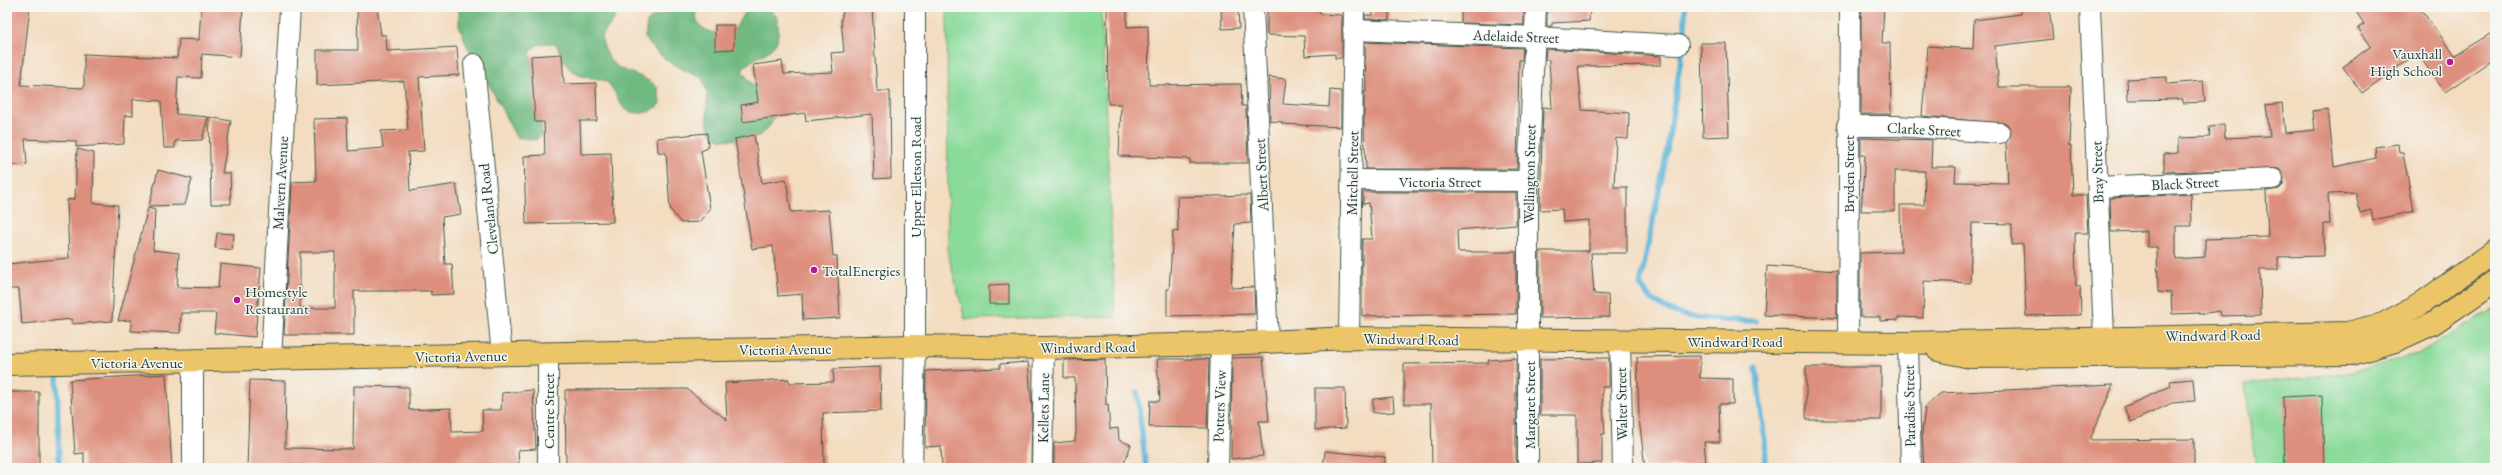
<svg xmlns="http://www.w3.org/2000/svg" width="2502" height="475" viewBox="0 0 2502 475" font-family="'EB Garamond',serif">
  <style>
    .green { fill: #8ada9a; stroke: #548c67 }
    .forest { fill: #6fba82; stroke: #477c5b }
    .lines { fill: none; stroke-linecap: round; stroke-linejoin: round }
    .stream { stroke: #59b4d7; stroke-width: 5.5 }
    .building { fill: #dd8e7c; fill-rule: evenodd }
    .minor-casing { stroke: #3f5549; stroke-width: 22 }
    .major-casing { stroke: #3f5549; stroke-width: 24 }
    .minor { stroke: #fff; stroke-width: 20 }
    .major { stroke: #edc569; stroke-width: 22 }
    .poi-dot { fill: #b5179e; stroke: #f6f6f2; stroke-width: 1.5 }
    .labels { text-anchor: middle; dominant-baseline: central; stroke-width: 3; stroke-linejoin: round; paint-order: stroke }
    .street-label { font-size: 15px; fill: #1f3d34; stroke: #f6f6f2 }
    .poi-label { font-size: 15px; fill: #1f3d34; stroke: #f6f6f2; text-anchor: start }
  </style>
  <rect width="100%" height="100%" fill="#f6f6f2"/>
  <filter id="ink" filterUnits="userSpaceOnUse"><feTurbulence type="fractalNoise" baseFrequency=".025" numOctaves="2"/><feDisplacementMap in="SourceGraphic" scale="8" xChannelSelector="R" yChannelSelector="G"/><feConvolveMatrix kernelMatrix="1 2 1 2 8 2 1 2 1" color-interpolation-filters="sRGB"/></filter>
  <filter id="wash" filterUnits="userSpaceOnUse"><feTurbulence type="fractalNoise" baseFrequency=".012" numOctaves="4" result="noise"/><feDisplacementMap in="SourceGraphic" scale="16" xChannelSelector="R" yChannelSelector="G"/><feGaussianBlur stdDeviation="0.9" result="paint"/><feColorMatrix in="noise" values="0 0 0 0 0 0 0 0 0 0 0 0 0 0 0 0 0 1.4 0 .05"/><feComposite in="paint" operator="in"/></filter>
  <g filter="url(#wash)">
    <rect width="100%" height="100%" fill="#f3dcbf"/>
    <g class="green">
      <path d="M947 7H1101L1115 317 965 319 948 254Z"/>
      <path d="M2495 308V468H2256L2245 384 2348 373 2417 354Z"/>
    </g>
    <g class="forest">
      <path d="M459 7H618L614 19 601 37C612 82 633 64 658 88L660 103C655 110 650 112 642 113 617 114 621 97 608 83 604 79 598 79 593 78 570 77 565 63 556 44 544 43 537 42 530 52L542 134 536 140 516 137 479 65 467 46 459 25Z"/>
      <path d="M686 7H696C694 22 701 30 715 33 719 33 724 35 727 34 745 28 732 7 768 7L778 18C778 25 779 34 777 40 773 55 749 57 742 71L752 84 769 92 777 112C772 124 763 138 748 139 740 139 728 141 720 139 701 133 709 106 707 92 706 87 703 82 702 78 679 69 659 58 645 38L647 22 653 17Z"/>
    </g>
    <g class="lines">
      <g class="stream">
        <path d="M1685 7V32L1666 156 1640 285C1664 324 1716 319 1756 321"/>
        <path d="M57 367 59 468"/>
        <path d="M1756 367 1766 451 1765 468"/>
        <path d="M1137 392 1146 468"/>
      </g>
    </g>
    <g id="blocks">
      <g class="building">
        <path d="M7 7H30L21 85 84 88V54L177 58 179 39 199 40 201 7H243L240 57 202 54 201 78 178 77 176 114 208 117 202 140 175 141V148H164L161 101 133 99V116L125 115 124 144 76 147V141L25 139 27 164 7 166V49L10 26H7Z"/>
        <path d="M357 7H377L381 35H386L387 51 457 47 459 75 419 77 424 151 408 152 410 191 456 184 461 214 442 217 445 264H452L454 294 431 295V291H354V335H284L292 182 316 181 314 119 347 118 348 151 383 148 381 131 408 130 404 81 317 85V50H358ZM300 252H335V308H300Z"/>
        <path d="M844 7H872L877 91H890L891 178 874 179 872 114 806 121 805 113 743 122 741 105 758 102 753 65 782 61 784 74 833 72 831 53 844 52 841 20Z"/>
        <path d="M1107 7H1127V27L1148 26 1149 85 1241 84 1242 106H1246L1248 163H1190V159L1119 156 1121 104H1108Z"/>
        <path d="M1267 7H1292V10L1320 11V14L1342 15V58H1335V54L1305 56 1304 36 1267 35Z"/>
        <path d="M1373 7H1389V20L1365 19V15H1373Z"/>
        <path d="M1461 7H1524V25L1461 23Z"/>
        <path d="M1547 7H1590L1589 21 1552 23V26H1547Z"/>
        <path d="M1861 7H1884L1882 43H1890L1891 114H1861Z"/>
        <path d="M2020 7H2049L2053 39 1995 46 1999 87H2071L2069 146H2071L2073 195H2086L2088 233H2075L2076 286H2080L2081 315 2026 316 2023 244 2012 245V224L1972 223 1970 283 1924 281 1923 318 1898 317V320L1880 321V317H1860V253L1901 252 1900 205H1924L1925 171H1895V211H1861L1865 155H1861V138L1932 140 1931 167H1956L1955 182 2008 183 2006 143 2011 133 2007 124 1922 116 1928 46 1973 49 1974 20 2021 14Z"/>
        <path d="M2353 7H2419L2455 55 2495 31V58L2445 92 2417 53 2362 93 2343 67 2371 46 2358 28 2364 24Z"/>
        <path d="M1238 9 1239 28 1222 29 1221 10Z"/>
        <path d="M715 25H734V49L715 50Z"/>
        <path d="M1365 42 1523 48 1522 60H1519L1517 169H1366L1364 129V92H1366Z"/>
        <path d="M1701 43H1726L1729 136 1703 137Z"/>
        <path d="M1546 49 1661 56V65L1578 66 1582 110 1629 113 1628 139 1616 138 1614 187H1627V253H1591L1594 294 1608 295 1609 317 1540 318V251H1589V220L1563 222 1562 209 1540 210 1543 107 1552 108 1549 60H1545Z"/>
        <path d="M562 54 564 84 596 83 597 121H580L581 154 611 153 613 222 526 224 524 156 545 155 544 122H535L531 56Z"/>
        <path d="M1269 77 1286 79 1283 104 1329 107 1330 90 1341 91V127L1282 124V122L1270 121Z"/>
        <path d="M2167 77V84L2203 81 2205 102 2183 103V99L2128 100 2127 79Z"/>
        <path d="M2282 103 2285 133 2315 130 2313 111 2328 109 2334 167 2376 158 2375 147 2398 144 2399 153H2403L2414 211 2373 220 2371 210 2360 213 2356 193 2328 194 2330 224H2324V256L2278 257V270H2260L2261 315 2221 316 2220 311 2199 314V313L2172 314 2171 293 2158 292 2157 247H2147V231L2111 232 2110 198 2191 194 2192 226H2176V259L2205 257V239L2268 237 2266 191 2279 189 2283 185 2284 178 2279 169 2164 172V154L2178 153V138L2210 137 2209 126 2224 125 2225 138 2270 136 2266 105Z"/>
        <path d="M209 117 231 121 222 173H230L231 204H211Z"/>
        <path d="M707 133 708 148 701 151 710 209 699 222 681 223 670 209 666 153 658 152 657 138Z"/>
        <path d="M754 135 762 183 786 179 791 212 829 210 833 256H837L840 318 803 320 802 294 778 296 773 246 752 249 735 139Z"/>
        <path d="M77 149 94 153 93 203 118 205 112 321 72 324V319L22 324 19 289H7V264L69 258 67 200 75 199Z"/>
        <path d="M158 170 192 179 185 205 149 206Z"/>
        <path d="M1363 192H1516V225L1457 230 1458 252H1516V314L1362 316V239H1372L1369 203 1363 204Z"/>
        <path d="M1250 195 1251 223 1235 224 1231 288 1254 287 1255 314 1167 316V289H1169L1173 231 1178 232 1177 197Z"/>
        <path d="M148 208 155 210 153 250 179 253 177 287 218 288 220 264 261 268 255 337 214 333 216 313H181L180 333 131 331V320L118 321Z"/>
        <path d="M217 233 234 234 232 250 215 248Z"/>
        <path d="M1767 266 1837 271V318L1764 315Z"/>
        <path d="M1009 284V304H989V285Z"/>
        <path d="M1700 356V378L1733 379V404H1719L1720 442H1704L1706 464 1645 468 1639 418 1637 357Z"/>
        <path d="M1263 357 1269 421H1259L1263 456 1231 459 1232 358Z"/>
        <path d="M1516 358V468H1432L1431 404H1404V364L1489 363 1488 360Z"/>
        <path d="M1609 358V387H1602L1605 434H1602V463L1577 464V415H1540V359Z"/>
        <path d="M1105 359 1106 405 1108 404 1110 429 1118 428 1119 440 1131 445 1122 468H1054V443L1075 441 1076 429 1075 378H1064V360Z"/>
        <path d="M1157 359H1209L1207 428 1149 427 1150 401H1160Z"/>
        <path d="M1028 362 1032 408 1031 468H942L941 446 925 447 926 371 1000 368V364Z"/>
        <path d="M880 367 881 411 823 413 824 468H566L565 390 687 389 727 420 725 383 789 379V383L834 382 833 369Z"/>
        <rect x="1806" y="367" width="75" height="53"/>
        <path d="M166 374 172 468H84V453L75 454 70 380Z"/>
        <path d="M2193 379 2195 401 2172 403 2131 422 2124 407 2171 386 2170 381Z"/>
        <path d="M250 380 286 381 285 448 353 449 354 386 409 387V410L451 408 452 432 483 431 482 410H501L502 393 533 390 536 449 518 450 519 468H247Z"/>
        <path d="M2113 385 2090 440 2194 439V468H1924L1922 433 1925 407 1941 393Z"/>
        <path d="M1315 388H1345L1346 428 1315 430Z"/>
        <rect x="7" y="392" width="32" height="76"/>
        <path d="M2322 395 2324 468H2285L2283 397Z"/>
        <path d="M1393 397 1394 412 1373 413V399Z"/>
        <path d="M1325 451 1385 457V468H1323Z"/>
      </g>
    </g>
  </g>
  <g filter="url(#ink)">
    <use href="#blocks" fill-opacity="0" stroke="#3f5549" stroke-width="1"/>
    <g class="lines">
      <g class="minor-casing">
        <g id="minor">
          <path d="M1253 7 1268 343"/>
          <path d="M2090 7 2104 337"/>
          <path d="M1353 30 1535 37 1678 45"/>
          <path d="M474 64 502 355"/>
          <path d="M1847 126H1897L2000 133"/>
          <path d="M1352 180 1528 181"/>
          <path d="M2098 187 2273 179"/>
          <path d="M1349 338 1354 7"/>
          <path d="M1620 341 1623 468"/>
          <path d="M1848 342 1850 7"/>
          <path d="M1908 343 1911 468"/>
          <path d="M548 354V468"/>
          <path d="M271 360 290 7"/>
          <path d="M193 468V362"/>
          <path d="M912 468 915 346V7"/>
          <path d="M1042 468 1044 348"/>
          <path d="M1218 468 1221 344"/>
          <path d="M1528 468V181L1536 7"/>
        </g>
      </g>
      <g class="major-casing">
        <g id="major">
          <path d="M1938 350 1970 357 2352 354 2395 341 2432 324 2495 281"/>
          <path d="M7 364 915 346 1044 348 1221 344 1349 338 1908 343 2348 333 2383 324 2419 305 2495 251"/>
        </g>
      </g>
      <use href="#minor" class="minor"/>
      <use href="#major" class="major"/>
    </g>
  </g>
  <g class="poi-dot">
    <circle cx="2450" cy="62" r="4"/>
    <circle cx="814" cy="270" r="4"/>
    <circle cx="237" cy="300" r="4"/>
  </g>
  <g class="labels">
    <g class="street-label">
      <text transform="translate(1516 36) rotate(2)">Adelaide Street</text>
      <text transform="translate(1924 129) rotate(3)">Clarke Street</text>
      <text transform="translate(2097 172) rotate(-92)">Bray Street</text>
      <text transform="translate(1352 173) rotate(-89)">Mitchell Street</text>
      <text transform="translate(1529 174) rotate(-89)">Wellington Street</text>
      <text transform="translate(1848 174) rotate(-90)">Bryden Street</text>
      <text transform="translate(1261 175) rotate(-93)">Albert Street</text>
      <text transform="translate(915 177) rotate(-90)">Upper Elletson Road</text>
      <text x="1440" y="181">Victoria Street</text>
      <text transform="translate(280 183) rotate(-87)">Malvern Avenue</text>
      <text transform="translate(2185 183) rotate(-3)">Black Street</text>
      <text transform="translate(488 209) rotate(-96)">Cleveland Road</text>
      <text transform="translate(2213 335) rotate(-1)">Windward Road</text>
      <text transform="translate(1411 339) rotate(1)">Windward Road</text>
      <text x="1735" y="341">Windward Road</text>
      <text transform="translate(1088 347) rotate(-1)">Windward Road</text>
      <text transform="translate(785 349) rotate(-1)">Victoria Avenue</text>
      <text transform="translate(461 356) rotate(-1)">Victoria Avenue</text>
      <text x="137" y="362">Victoria Avenue</text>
      <text transform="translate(1621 404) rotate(-91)">Walter Street</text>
      <text transform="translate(1529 405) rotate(-90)">Margaret Street</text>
      <text transform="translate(1219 406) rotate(-88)">Potters View</text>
      <text transform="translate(1909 406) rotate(-91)">Paradise Street</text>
      <text transform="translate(1043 408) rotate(-89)">Kellets Lane</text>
      <text transform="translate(548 411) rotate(-90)">Centre Street</text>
    </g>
    <g class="poi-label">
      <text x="2442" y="53" text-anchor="end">Vauxhall<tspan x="2442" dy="17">High School</tspan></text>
      <text x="822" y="270">TotalEnergies</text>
      <text x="245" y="291">Homestyle<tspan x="245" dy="17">Restaurant</tspan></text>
    </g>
  </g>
  <rect width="2502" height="475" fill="none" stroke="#f6f6f2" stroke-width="24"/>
</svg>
